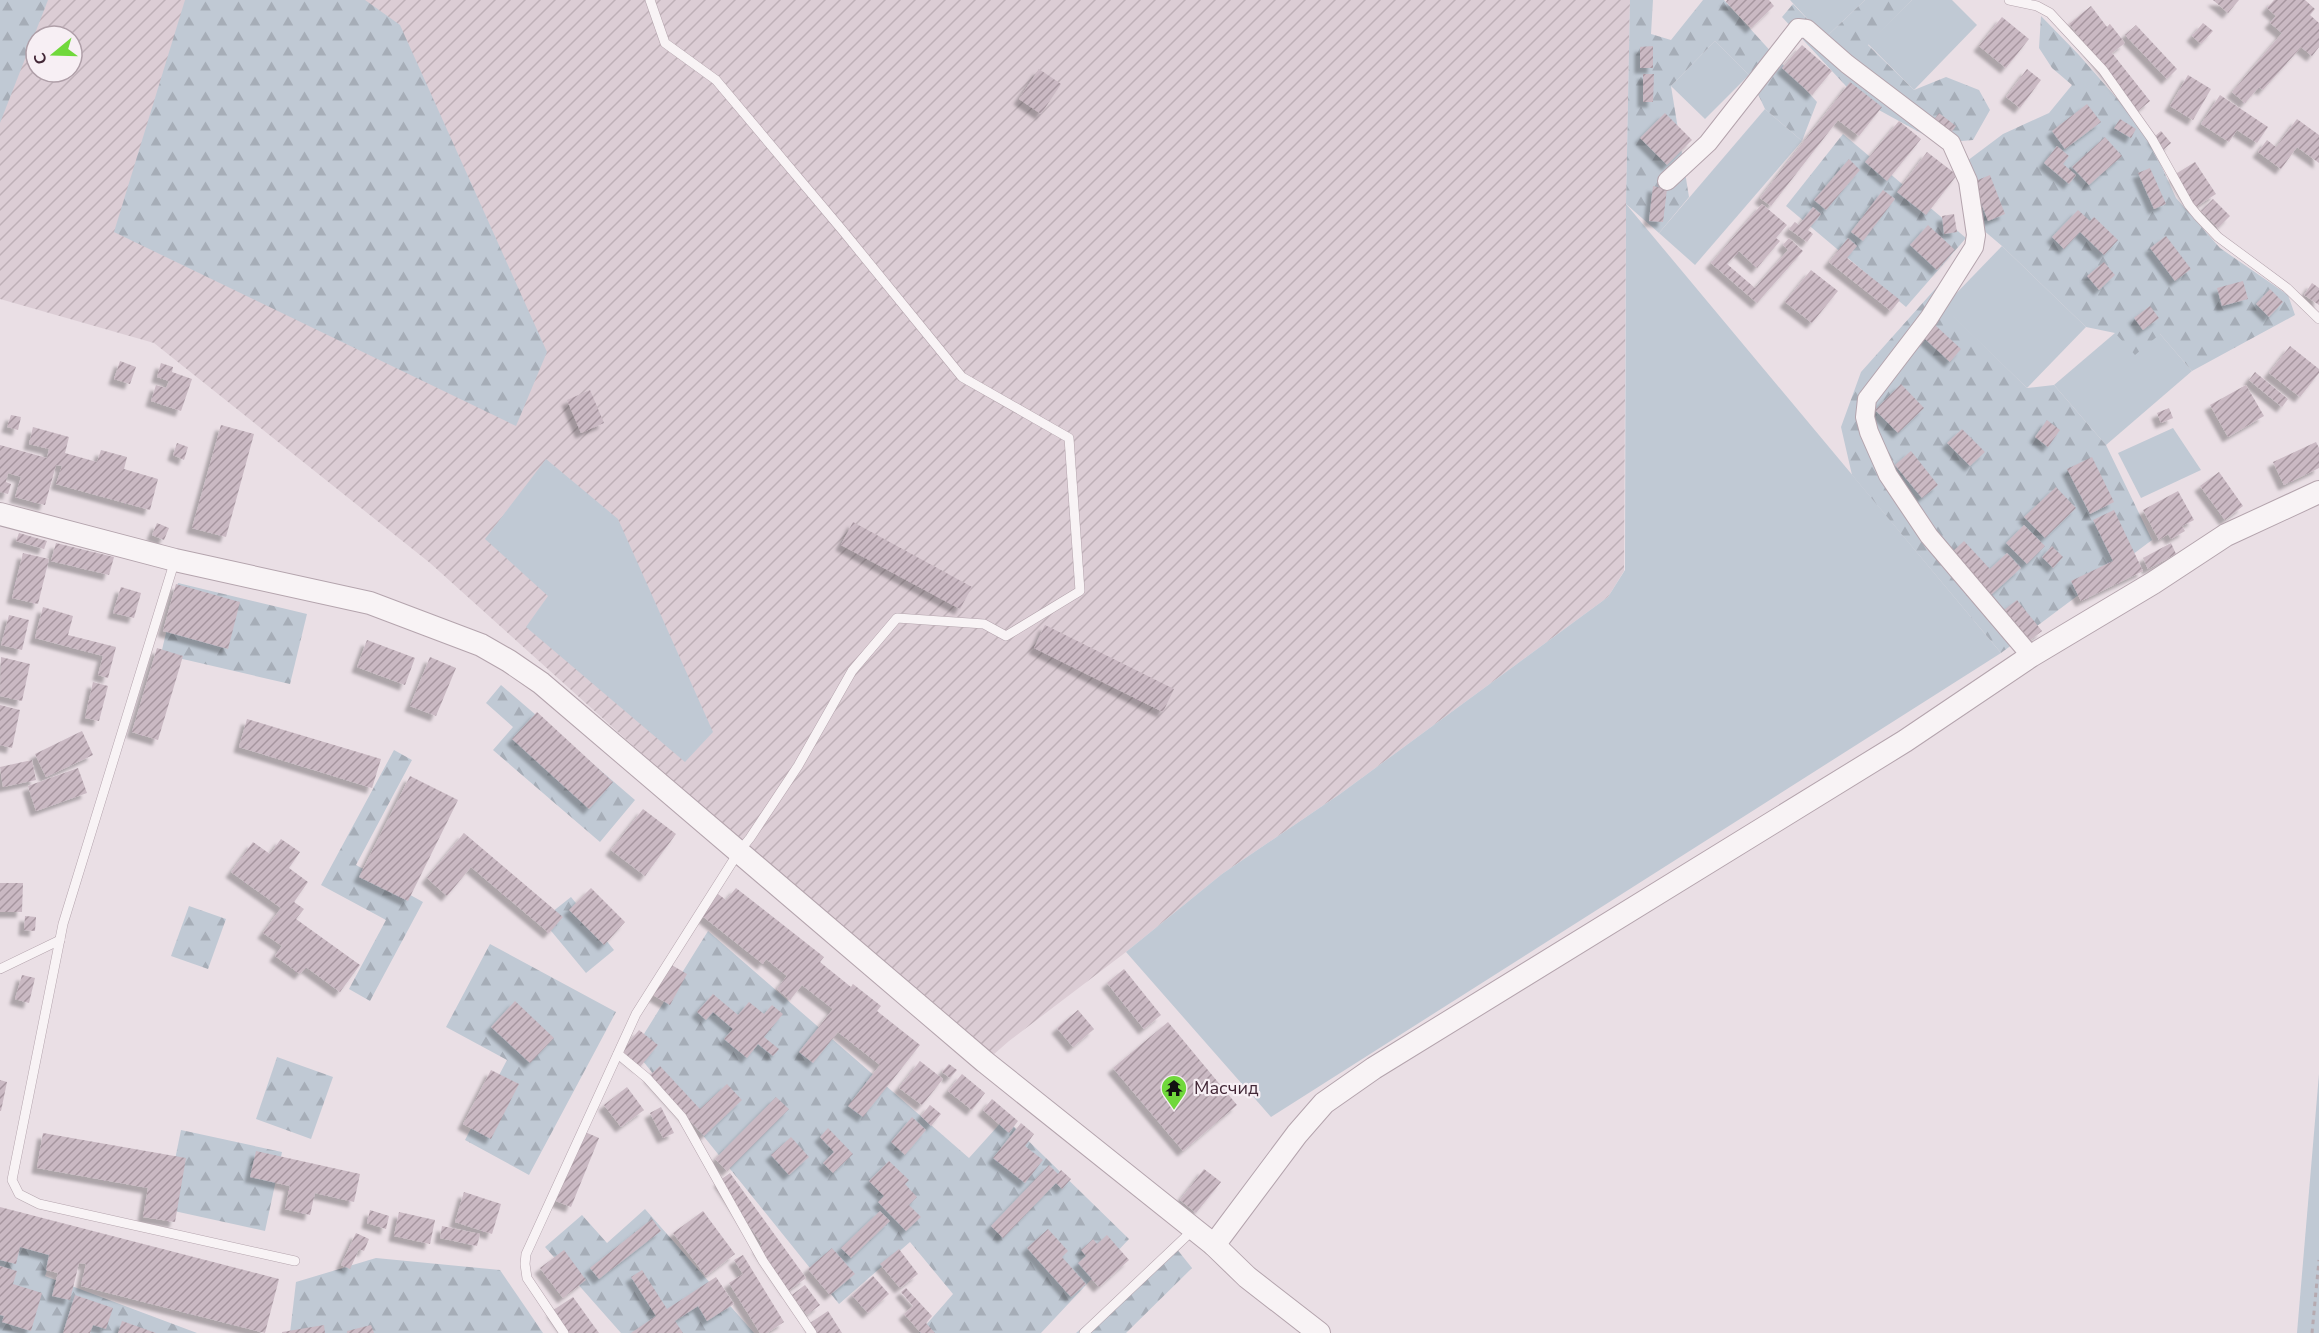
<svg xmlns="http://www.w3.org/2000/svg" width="2319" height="1333" viewBox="0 0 2319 1333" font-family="'Nunito Sans',sans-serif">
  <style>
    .industrial { fill: url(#industrial-furrows); fill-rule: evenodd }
    .grass { fill: #c0c9d4 }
    .forest { fill: url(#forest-firs) }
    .building { fill: url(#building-hatch); filter: url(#shadow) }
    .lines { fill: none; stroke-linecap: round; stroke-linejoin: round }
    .service-casing { stroke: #b4a4ad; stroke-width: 10 }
    .minor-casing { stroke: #b4a4ad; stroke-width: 20 }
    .tertiary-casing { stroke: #b4a4ad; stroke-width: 24 }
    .path { stroke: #b6aab0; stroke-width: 3; stroke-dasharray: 4.5 4.5; stroke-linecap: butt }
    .service { stroke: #f8f3f5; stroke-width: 9 }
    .minor { stroke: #f8f3f5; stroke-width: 18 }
    .tertiary { stroke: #f8f3f5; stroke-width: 22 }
    .labels { text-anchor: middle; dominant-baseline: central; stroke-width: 4.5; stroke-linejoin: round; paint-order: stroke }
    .poi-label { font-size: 18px; fill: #422736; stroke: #f7eff4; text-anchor: start }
  </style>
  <defs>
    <pattern id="industrial-furrows" width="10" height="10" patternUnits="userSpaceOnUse" patternTransform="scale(1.5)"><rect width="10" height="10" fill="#dccdd5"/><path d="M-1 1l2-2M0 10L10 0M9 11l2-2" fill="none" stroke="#beb0b7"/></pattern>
    <pattern id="forest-firs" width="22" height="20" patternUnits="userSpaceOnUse" patternTransform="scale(1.5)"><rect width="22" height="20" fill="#c0c9d4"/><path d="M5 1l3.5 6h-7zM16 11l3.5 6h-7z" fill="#a6adb7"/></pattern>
    <pattern id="building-hatch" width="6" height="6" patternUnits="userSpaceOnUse" patternTransform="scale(1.5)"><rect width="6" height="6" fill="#cab9c3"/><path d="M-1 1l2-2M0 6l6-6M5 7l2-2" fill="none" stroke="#a6969f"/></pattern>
    <filter id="shadow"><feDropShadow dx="-5.5" dy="5.5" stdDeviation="1.5" flood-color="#0004"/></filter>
  </defs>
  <rect width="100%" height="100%" fill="#eadfe5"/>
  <path class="industrial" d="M0 0H1630L1626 204 1624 571 1608 597 1340 794 1222 874 1126 952 1009 1041 985 1062 430 563 154 343 0 299ZM36 36H72V72H36Z"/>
  <g class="grass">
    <path d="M1790 0H1865L1825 38Z"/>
    <path d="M1912 0H1952L1977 25 1914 90 1868 44Z"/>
    <path d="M1715 41 1749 75 1705 119 1671 86Z"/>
    <path d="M1765 109 1802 141 1695 265 1659 233Z"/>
    <path d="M1626 204 2001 653 1271 1117 1126 952 1222 874 1340 794 1608 597 1625 570Z"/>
    <path d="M2002 246 2086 327 2027 388 1943 307Z"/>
    <path d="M2115 333 2160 334 2192 371 2106 445 2054 385Z"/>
    <path d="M2173 428 2201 470 2141 498 2118 453Z"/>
    <path d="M546 459 618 519 713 732 685 762 526 627 548 596 485 539Z"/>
    <path d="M2319 1074V1333H2297Z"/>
  </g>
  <g class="forest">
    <path d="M0 0H48L0 123Z"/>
    <path d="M185 0H365L400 25 547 352 516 426 114 232Z"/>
    <path d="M1630 0H1653L1651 34 1671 40 1703 0H1724L1817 102 1802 141 1765 109 1749 75 1715 41 1671 86 1689 197 1659 233 1626 204Z"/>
    <path d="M1865 0H1912L1868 45 1914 90 1946 77 1979 90 1990 110 1973 140 1939 143 1857 98 1782 17 1793 4 1825 38Z"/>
    <path d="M2041 16 2079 55 2146 132 2176 198 2220 248 2288 295 2295 315 2192 371 2160 334 2135 355 2115 333 2086 327 2002 246 1969 218 1963 164 2003 134 2049 113 2072 85 2052 68 2039 48Z"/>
    <path d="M1843 134 1966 238 1906 307 1786 206Z"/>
    <path d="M1961 260 1944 307 2027 388 2054 385 2106 445 2152 540 2001 653 1852 475 1841 427 1861 372Z"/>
    <path d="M178 583 307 614 290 684 161 654Z"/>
    <path d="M501 685 635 800 600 842 493 750 513 727 486 703Z"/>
    <path d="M394 750 412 760 356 865 423 902 370 1001 349 989 386 920 321 885Z"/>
    <path d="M571 897 614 950 586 973 542 920Z"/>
    <path d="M189 906 226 919 208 969 171 956Z"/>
    <path d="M708 931 969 1158 1005 1118 1129 1239 1041 1333H919L953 1294 910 1242 839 1304 634 1050Z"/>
    <path d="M490 944 616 1012 529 1175 465 1140 507 1060 446 1027Z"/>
    <path d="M277 1057 333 1077 311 1139 256 1119Z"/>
    <path d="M181 1130 282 1152 265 1231 165 1209Z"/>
    <path d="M645 1209 754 1333H621L545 1247 582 1215 607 1243Z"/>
    <path d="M0 1230 54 1249 45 1276 197 1333H0Z"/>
    <path d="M1176 1248 1192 1268 1126 1333H1076Z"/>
    <path d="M376 1258 500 1270 543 1333H290L296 1282Z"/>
  </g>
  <g class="building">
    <path d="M1727 0H1769L1774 6 1751 28 1726 2Z"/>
    <path d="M2213 0H2239L2228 13Z"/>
    <path d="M2274 0H2305L2315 9 2310 15 2319 23V47L2312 56 2301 47 2263 90 2259 87 2245 103 2232 92 2282 33 2270 23 2276 16 2267 8Z"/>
    <path d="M2091 6 2107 27 2110 24 2125 43 2112 53 2150 101 2138 111 2069 24Z"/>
    <path d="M2002 17 2029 39 2006 68 1979 46Z"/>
    <path d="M2203 23 2213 31 2201 44 2192 36Z"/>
    <path d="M2136 25 2177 69 2167 79 2125 35Z"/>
    <path d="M1802 45 1832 71 1812 95 1782 68Z"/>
    <path d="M1653 46V68H1640V47Z"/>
    <path d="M1039 69 1061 84 1041 114 1019 99Z"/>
    <path d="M2027 69 2041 80 2020 108 2006 97Z"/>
    <path d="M1643 74H1654L1653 102H1643Z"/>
    <path d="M2188 75 2211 89 2193 120 2170 106Z"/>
    <path d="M1850 82 1882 107 1859 136 1838 120 1771 206 1760 198Z"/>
    <path d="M2220 95 2268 127 2257 143 2237 130 2229 142 2201 124Z"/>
    <path d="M2087 104 2101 122 2065 149 2052 131Z"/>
    <path d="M1665 113 1692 140 1667 165 1640 138Z"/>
    <path d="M1939 113 1956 126 1947 138 1930 125Z"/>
    <path d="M2120 119 2136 129 2131 138 2114 128Z"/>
    <path d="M2297 119 2319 135V163L2297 147 2281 169 2258 152 2267 140 2276 147Z"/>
    <path d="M1899 121 1921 139 1887 181 1865 162Z"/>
    <path d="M2161 131 2171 143 2163 150 2153 138Z"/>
    <path d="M2105 137 2122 156 2089 185 2072 167Z"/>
    <path d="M2057 146 2069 156 2063 164 2076 175 2069 184 2044 163Z"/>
    <path d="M1927 152 1957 175 1926 215 1897 192Z"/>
    <path d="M1849 159 1860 170 1826 210 1814 200Z"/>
    <path d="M2195 162 2216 194 2194 208 2174 175Z"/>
    <path d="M2150 168 2166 204 2154 209 2138 173Z"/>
    <path d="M1990 175 2005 214 1988 221 1973 182Z"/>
    <path d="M1653 186 1667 189 1663 222 1649 221Z"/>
    <path d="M1883 190 1895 199 1863 241 1851 232Z"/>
    <path d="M2213 199 2230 216 2218 228 2201 211Z"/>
    <path d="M1762 204 1787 225 1776 238 1780 241 1757 268 1739 251 1727 264 1755 288 1788 250 1783 245 1789 238 1803 251 1757 303 1711 263Z"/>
    <path d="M1813 207 1821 214 1808 230 1813 234 1807 242 1789 229 1795 222 1799 225Z"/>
    <path d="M2078 210 2090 221 2094 217 2118 240 2104 255 2080 232 2064 249 2052 237Z"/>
    <path d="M1954 214 1957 232 1944 234 1942 216Z"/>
    <path d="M1928 225 1955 250 1937 270 1910 245Z"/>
    <path d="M2166 236 2191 269 2175 281 2150 248Z"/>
    <path d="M1848 238 1857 246 1847 258 1900 300 1891 311 1829 262Z"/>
    <path d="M2104 262 2115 275 2099 290 2087 276Z"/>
    <path d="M1811 270 1838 291 1812 323 1785 302Z"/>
    <path d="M2243 281 2248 299 2222 306 2217 288Z"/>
    <path d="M2312 283 2319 288V305L2304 295Z"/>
    <path d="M2270 289 2283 302 2269 317 2256 304Z"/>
    <path d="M2150 306 2159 318 2143 330 2134 318Z"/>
    <path d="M1935 325 1961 349 1950 362 1924 338Z"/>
    <path d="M2290 346 2319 369V373L2300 397 2269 373Z"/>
    <path d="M120 361 136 367 130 384 114 379Z"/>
    <path d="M161 363 173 367 172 372 192 379 181 411 151 401 156 385 166 388 169 381 157 377Z"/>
    <path d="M2255 372 2288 399 2282 407 2249 380Z"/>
    <path d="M1901 384 1924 408 1898 433 1875 410Z"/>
    <path d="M2246 385 2264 416 2228 437 2210 405Z"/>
    <path d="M590 390 604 423 581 433 567 400Z"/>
    <path d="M2169 408 2173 418 2161 423 2157 413Z"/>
    <path d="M11 415 21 417 18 430 7 427Z"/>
    <path d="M2047 420 2060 430 2048 447 2035 437Z"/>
    <path d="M221 425 254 434 226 537 192 528Z"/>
    <path d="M33 427 69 437 65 453 97 462 101 450 127 457 124 469 158 479 150 510 56 484 62 466 56 465 45 505 15 497 21 477 8 473 6 482 11 484 8 494 0 492V445L47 458 49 449 29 444Z"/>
    <path d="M1962 429 1985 452 1970 466 1947 443Z"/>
    <path d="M2316 442 2319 448V468L2284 485 2273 462Z"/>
    <path d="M177 443 188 447 184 460 173 455Z"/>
    <path d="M1911 451 1938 485 1922 498 1895 465Z"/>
    <path d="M2092 457 2114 502 2090 514 2067 469Z"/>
    <path d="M2219 472 2243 506 2225 520 2200 486Z"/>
    <path d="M2056 487 2076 508 2045 538 2024 517Z"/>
    <path d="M2178 491 2194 520 2182 526 2185 531 2171 539 2168 534 2159 540 2143 510Z"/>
    <path d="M2114 510 2143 571 2081 601 2071 581 2113 561 2093 520Z"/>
    <path d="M853 522 972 587 960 609 841 545Z"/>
    <path d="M157 523 169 528 164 540 152 535Z"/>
    <path d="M2024 525 2045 546 2027 564 2006 543Z"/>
    <path d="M19 533 47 541 44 549 16 541Z"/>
    <path d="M1964 541 1990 569 2007 553 2021 568 1991 595 1963 565 1948 556Z"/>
    <path d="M56 543 114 557 109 575 51 561Z"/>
    <path d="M2171 543 2176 554 2148 569 2143 558Z"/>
    <path d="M2052 546 2063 557 2053 568 2042 557Z"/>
    <path d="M23 553 49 559 38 604 12 598Z"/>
    <path d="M176 584 240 602 228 649 163 631Z"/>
    <path d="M121 587 141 593 134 618 113 613Z"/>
    <path d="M2017 600 2042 631 2025 644 2000 613Z"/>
    <path d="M43 607 73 616 68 635 116 647 108 678 98 675 103 656 35 638Z"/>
    <path d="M9 615 29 620 22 650 1 645Z"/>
    <path d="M1045 625 1174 689 1163 712 1034 648Z"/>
    <path d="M367 640 415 658 405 685 357 667Z"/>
    <path d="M157 648 183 656 158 740 132 732Z"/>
    <path d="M1 657 30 664 22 701 0 696Z"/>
    <path d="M430 657 456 668 436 716 410 706Z"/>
    <path d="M93 682 108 686 99 721 85 718Z"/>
    <path d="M0 705 20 710 12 748 0 745Z"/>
    <path d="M537 712 613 782 589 809 512 739Z"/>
    <path d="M247 719 381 759 372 788 239 747Z"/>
    <path d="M82 731 93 755 46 777 35 754Z"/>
    <path d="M32 760 36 780 3 787 0 767Z"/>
    <path d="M78 768 87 793 36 811 28 786Z"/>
    <path d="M410 776 458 800 408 901 359 877Z"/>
    <path d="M643 809 676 834 645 876 611 850Z"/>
    <path d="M464 833 563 917 549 933 471 867 447 896 427 878Z"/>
    <path d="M281 839 300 852 289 868 308 882 294 902 304 909 296 919 360 965 340 992 306 967 300 974 275 956 282 946 263 933 281 908 231 872 253 842 270 854Z"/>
    <path d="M0 883H23L22 912H0Z"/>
    <path d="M591 888 625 922 604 945 569 910Z"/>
    <path d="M736 888 824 957 820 962 851 987 853 984 881 1006 877 1011 920 1045 863 1117 848 1106 880 1065 838 1032 813 1063 799 1052 833 1009 802 985 790 1000 777 989 787 976 766 959 763 964 701 915 718 894 726 900Z"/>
    <path d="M25 916 36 917 35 931 24 930Z"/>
    <path d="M670 964 687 974 670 1005 653 995Z"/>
    <path d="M1124 969 1161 1015 1144 1029 1107 983Z"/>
    <path d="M22 975 35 978 29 1003 15 999Z"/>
    <path d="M713 994 738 1015 749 1002 764 1014 772 1005 783 1014 764 1037 779 1049 773 1056 758 1044 747 1058 724 1039 733 1029 713 1012 706 1020 697 1012Z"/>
    <path d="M515 1001 554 1038 530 1063 491 1027Z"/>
    <path d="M1078 1010 1094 1029 1073 1047 1057 1028Z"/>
    <path d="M1168 1022 1237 1105 1183 1151 1113 1068Z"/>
    <path d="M639 1030 658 1045 640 1067 621 1052Z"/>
    <path d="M920 1061 943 1079 922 1105 899 1088Z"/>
    <path d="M949 1064 957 1070 950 1078 942 1072Z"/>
    <path d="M660 1066 700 1109 727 1084 742 1100 704 1136 649 1076Z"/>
    <path d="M491 1070 519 1084 491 1139 463 1124Z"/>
    <path d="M962 1074 985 1093 972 1110 948 1091Z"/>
    <path d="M0 1080 7 1082 1 1111H0Z"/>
    <path d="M627 1087 644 1110 621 1127 604 1105Z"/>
    <path d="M776 1097 789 1109 727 1171 715 1159Z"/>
    <path d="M992 1099 1018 1121 1009 1133 983 1110Z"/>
    <path d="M930 1105 941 1114 931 1126 921 1116Z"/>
    <path d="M661 1107 674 1133 663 1138 650 1113Z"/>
    <path d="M912 1117 926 1130 905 1155 891 1142Z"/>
    <path d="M1021 1123 1034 1134 1025 1146 1043 1160 1025 1183 993 1158Z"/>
    <path d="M828 1128 853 1154 833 1173 823 1163 834 1152 820 1137Z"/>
    <path d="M585 1132 599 1138 571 1207 556 1201Z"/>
    <path d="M43 1133 186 1158 175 1222 143 1217 148 1188 37 1168Z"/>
    <path d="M791 1137 809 1157 789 1175 771 1155Z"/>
    <path d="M256 1151 360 1174 354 1202 315 1193 310 1215 285 1209 290 1186 250 1177Z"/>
    <path d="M889 1161 909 1180 905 1184 917 1197 909 1205 921 1217 906 1231 878 1202 884 1196 869 1181Z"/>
    <path d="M1049 1165 1058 1174 1061 1170 1071 1179 1062 1189 1056 1183 1003 1238 991 1226Z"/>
    <path d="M1204 1169 1221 1182 1196 1213 1180 1200Z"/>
    <path d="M730 1173 806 1278 788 1291 758 1247 762 1244 719 1181Z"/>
    <path d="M464 1192 501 1204 492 1234 455 1222Z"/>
    <path d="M0 1207 279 1279 265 1333 81 1286 86 1264 79 1263 70 1300 52 1296 58 1273 46 1270 49 1255 20 1247 16 1264 0 1260Z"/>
    <path d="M370 1210 389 1216 386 1229 367 1223Z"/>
    <path d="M703 1211 735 1254 706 1276 673 1233Z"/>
    <path d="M880 1211 890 1221 851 1258 841 1248Z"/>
    <path d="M399 1212 435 1220 430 1244 394 1236Z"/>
    <path d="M652 1219 661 1231 599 1279 590 1268Z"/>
    <path d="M442 1226 480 1234 477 1246 440 1238Z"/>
    <path d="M1048 1229 1068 1251 1062 1257 1086 1284 1071 1297 1027 1248Z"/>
    <path d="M356 1233 369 1239 364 1251 359 1249 350 1269 341 1265Z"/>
    <path d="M1107 1235 1129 1260 1099 1287 1078 1263 1086 1256 1081 1250 1093 1239 1097 1244Z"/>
    <path d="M832 1248 855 1274 830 1295 808 1269Z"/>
    <path d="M899 1249 918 1274 900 1288 880 1264Z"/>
    <path d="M564 1250 586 1280 563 1298 540 1268Z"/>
    <path d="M743 1255 784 1322 767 1333H760L729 1283 743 1274 734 1260Z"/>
    <path d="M0 1266 17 1271 13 1284 42 1293 31 1331 2 1322 4 1316 0 1315Z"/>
    <path d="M642 1270 667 1309 716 1277 734 1304 707 1321 698 1306 675 1321 683 1333H631L656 1316 631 1277Z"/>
    <path d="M873 1276 889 1294 868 1313 852 1295Z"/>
    <path d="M805 1285 820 1305 807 1315 792 1295Z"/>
    <path d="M906 1288 932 1316 926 1323 935 1333H921L904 1314 913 1306 901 1292Z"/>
    <path d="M75 1295 113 1308 106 1329 93 1325 90 1333H63Z"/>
    <path d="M573 1297 599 1333H568L552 1311Z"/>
    <path d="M828 1311 842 1333H816L810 1323Z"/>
    <path d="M122 1321 156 1333H118Z"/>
    <path d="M324 1325 325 1333H282V1332Z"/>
    <path d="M371 1325 374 1333H347V1331Z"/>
  </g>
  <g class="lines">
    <g class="service-casing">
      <g id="service">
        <path d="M2009 0 2037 6 2050 13 2103 70 2152 139 2189 205 2198 216 2218 237 2287 288 2319 319"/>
        <path d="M175 560 63 924 12 1180 19 1194 39 1204 295 1261"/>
        <path d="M0 969 60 940"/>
        <path d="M618 1054 647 1078 682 1117 763 1261 812 1333"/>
        <path d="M564 1333 527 1278 525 1264 526 1254 636 1014 738 853 750 838 798 766 852 671 897 618 984 624 1006 636 1080 591 1069 438 962 377 843 231 716 80 665 43 650 0"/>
        <path d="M1084 1333 1194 1229"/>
      </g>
    </g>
    <g class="minor-casing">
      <path id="minor" d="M1667 181 1708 143 1798 28 1807 29 1847 64 1951 143 1968 181 1976 235 1974 247 1929 318 1867 399 1865 417 1869 432 1888 475 1929 536 2031 656"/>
    </g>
    <g class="tertiary-casing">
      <g id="tertiary">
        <path d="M0 514 175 560 370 603 481 645 509 661 541 683 985 1062 1214 1245 1247 1277 1319 1333"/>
        <path d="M1214 1245 1297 1134 1324 1103 1374 1068 1905 741 2031 656 2153 583 2226 535 2319 492"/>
      </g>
    </g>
    <path class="path" d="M2312 1333 2319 1260"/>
    <use href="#service" class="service"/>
    <use href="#minor" class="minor"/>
    <use href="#tertiary" class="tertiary"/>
  </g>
  <defs>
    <g id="temple-pin" transform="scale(1.35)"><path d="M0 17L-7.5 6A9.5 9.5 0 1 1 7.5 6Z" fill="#70d83b" stroke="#f7eff4"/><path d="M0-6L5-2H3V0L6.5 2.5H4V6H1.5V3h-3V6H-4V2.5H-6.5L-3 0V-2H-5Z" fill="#111"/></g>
  </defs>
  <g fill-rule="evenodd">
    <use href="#temple-pin" x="1174" y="1088"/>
  </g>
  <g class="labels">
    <g class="poi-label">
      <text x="1194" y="1088">Масчид</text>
    </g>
  </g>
  <g transform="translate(54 54) rotate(251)"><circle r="28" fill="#f7eff4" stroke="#af9fa8" stroke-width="1.5"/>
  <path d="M0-4.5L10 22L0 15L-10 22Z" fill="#70d83b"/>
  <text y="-9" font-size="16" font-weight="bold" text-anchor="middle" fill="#422736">С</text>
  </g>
</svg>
